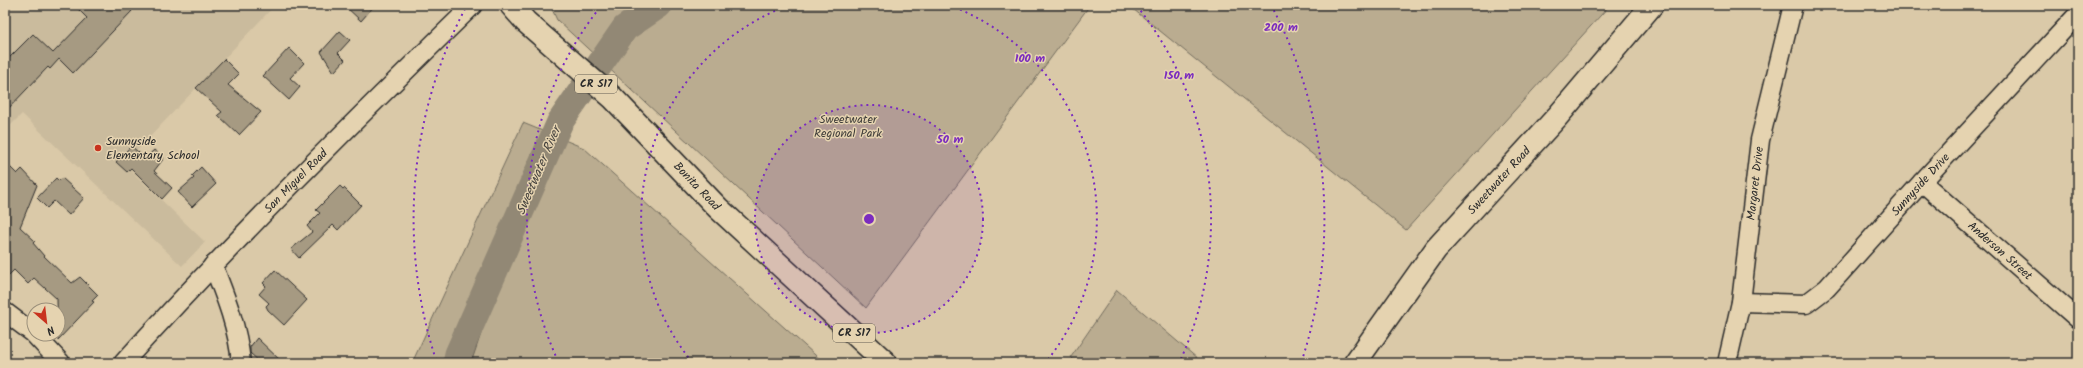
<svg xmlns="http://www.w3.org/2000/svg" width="2083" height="368" viewBox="0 0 2083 368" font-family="Kalam,sans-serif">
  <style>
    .built { fill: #cabb9d }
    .green { fill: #baac90; stroke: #726c5e }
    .water { fill: #928875; stroke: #696357 }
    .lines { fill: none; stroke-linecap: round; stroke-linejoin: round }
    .river { stroke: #928875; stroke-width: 27 }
    .building { fill: #a69a82; stroke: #2b2b2b }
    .minor-casing { stroke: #2b2b2b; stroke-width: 21 }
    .major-casing { stroke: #2b2b2b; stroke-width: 25 }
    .minor { stroke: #e5d3b0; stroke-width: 18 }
    .major { stroke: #e5d3b0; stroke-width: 22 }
    .ring { fill: none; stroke: #7b2cbf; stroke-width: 2; stroke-dasharray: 2 4 }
    .poi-dot { fill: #c8321e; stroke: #e5d3b0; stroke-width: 1.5 }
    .labels { text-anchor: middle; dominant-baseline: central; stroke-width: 3; stroke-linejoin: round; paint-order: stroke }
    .shield { fill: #e5d3b0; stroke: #635d53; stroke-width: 1 }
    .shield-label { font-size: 11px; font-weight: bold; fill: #2b2b2b }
    .park-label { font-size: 12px; fill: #403e3a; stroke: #e5d3b0 }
    .poi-label { font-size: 12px; fill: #2b2b2b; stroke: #e5d3b0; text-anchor: start }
    .street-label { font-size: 12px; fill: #2b2b2b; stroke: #e5d3b0 }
    .water-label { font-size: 13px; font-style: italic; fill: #45423e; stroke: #e5d3b0 }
    .centre { fill: #7b2cbf; stroke: #e5d3b0; stroke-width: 2 }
    .ring-label { font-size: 12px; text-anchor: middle; font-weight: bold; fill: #7b2cbf; stroke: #e5d3b0; stroke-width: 3; stroke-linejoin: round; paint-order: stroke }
  </style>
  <rect width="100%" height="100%" fill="#dac9a8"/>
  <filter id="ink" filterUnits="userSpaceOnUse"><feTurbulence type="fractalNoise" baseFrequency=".025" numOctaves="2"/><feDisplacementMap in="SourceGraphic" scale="8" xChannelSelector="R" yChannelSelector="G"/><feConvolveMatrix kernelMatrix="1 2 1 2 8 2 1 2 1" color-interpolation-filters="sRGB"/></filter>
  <g filter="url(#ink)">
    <path class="built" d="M5 5H275L124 164 205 242 182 266 22 114 5 131Z"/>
    <g class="green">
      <path d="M550 5H1090L866 308 557 20Z"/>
      <path d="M1128 5H1610L1406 230Z"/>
      <path d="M523 123 584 148 824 363H412Z"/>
      <path d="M1117 290 1198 359 1195 363H1077L1071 357Z"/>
    </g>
    <path class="water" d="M551 152 558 155 486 319 471 363H466L484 306Z"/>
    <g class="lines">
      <path class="river" d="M456 363 458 354 560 122 625 28 659 5"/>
    </g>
    <g class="building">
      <path d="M74 5H125L132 11 73 73 59 59 50 69 48 67 5 112V62L33 34 53 53 87 18Z"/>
      <path d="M344 5H375L361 21Z"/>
      <path d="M340 31 350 40 338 53 345 60 334 72 321 52Z"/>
      <path d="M289 48 304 63 290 78 300 87 289 100 263 76Z"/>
      <path d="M224 59 239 74 228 85 261 112 239 135 218 115 222 112 196 88Z"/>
      <path d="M131 146 145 158 154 150 164 158 154 171 172 188 162 199 131 168 127 172 116 162Z"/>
      <path d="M5 162 17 174 22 169 37 185 20 227 35 241 33 243 44 256 72 283 80 277 98 295 92 301 94 302 58 340 57 299 34 278 28 284 14 270 5 279Z"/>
      <path d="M201 167 216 184 192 207 178 192 194 178 192 176Z"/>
      <path d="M56 178 59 181 62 178 84 198 69 215 54 201 47 208 37 198Z"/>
      <path d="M340 186 343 189 344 188 361 205 338 230 333 225 299 258 291 249 312 232 307 226 320 213 316 210Z"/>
      <path d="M275 270 307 300 284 325 268 310 266 306 269 303 259 294 266 286 263 283Z"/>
      <path d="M257 338 283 363H261L250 353V347Z"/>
    </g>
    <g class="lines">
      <g class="minor-casing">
        <g id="minor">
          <path id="s1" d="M1922 182 2078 319"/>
          <path d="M213 265C226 298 238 328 241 363"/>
          <path id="s2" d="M1741 302 1806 304 1827 288 1922 182 2078 14"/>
          <path d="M5 312 33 333 61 363"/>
          <path id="s3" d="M123 363C235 239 354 121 473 5"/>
          <path id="s4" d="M1727 363 1741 302 1760 140 1793 5"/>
        </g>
      </g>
      <g class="major-casing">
        <g id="major">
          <path id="s5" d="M511 5 526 22 613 98 718 208 886 363"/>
          <path id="s6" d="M1355 363 1436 249 1557 117 1652 5"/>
        </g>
      </g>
      <use href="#minor" class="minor"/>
      <use href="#major" class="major"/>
    </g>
  </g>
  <circle cx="869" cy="219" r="114" fill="#7b2cbf" fill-opacity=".12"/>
  <g class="ring">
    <circle cx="869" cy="219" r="114"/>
    <path d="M692 362A228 228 0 0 1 789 5M949 5A228 228 0 0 1 1046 362"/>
    <path d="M558 361A342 342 0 0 1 601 6M1137 6A342 342 0 0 1 1180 361"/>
    <path d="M436 360A455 455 0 0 1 467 5M1271 5A455 455 0 0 1 1302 360"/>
  </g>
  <circle class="poi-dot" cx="98" cy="148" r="4"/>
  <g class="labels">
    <g class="shield">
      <rect x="575" y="75" width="42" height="18" rx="3"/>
      <rect x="833" y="324" width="42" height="18" rx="3"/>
    </g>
    <g class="shield-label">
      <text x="596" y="84">CR S17</text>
      <text x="854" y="333">CR S17</text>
    </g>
    <g class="park-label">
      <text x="848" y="119">Sweetwater<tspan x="848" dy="14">Regional Park</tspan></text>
    </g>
    <g class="poi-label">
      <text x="106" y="141">Sunnyside<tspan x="106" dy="14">Elementary School</tspan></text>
    </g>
    <g class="street-label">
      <text stroke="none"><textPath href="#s6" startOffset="233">Sweetwater Road</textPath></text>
      <text stroke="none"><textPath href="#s3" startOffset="251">San Miguel Road</textPath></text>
      <text stroke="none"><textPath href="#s4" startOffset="182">Margaret Drive</textPath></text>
      <text stroke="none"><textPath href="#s2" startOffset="231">Sunnyside Drive</textPath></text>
      <text stroke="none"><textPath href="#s5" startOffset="260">Bonita Road</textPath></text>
      <text stroke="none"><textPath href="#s1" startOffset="104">Anderson Street</textPath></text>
    </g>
    <g class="water-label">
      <text transform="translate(539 171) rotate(-67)">Sweetwater River</text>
    </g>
  </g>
  <circle cx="869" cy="219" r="6" class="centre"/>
  <g class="ring-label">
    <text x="1281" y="31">200 m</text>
    <text x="1030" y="62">100 m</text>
    <text x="1179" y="79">150 m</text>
    <text x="950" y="143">50 m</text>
  </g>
  <rect width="2083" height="368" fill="none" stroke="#e5d3b0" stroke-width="20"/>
  <rect x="10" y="10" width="2063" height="348" fill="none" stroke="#2b2b2b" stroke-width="1.5" filter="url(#ink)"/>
  <g transform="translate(46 322) rotate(152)"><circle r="19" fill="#e5d3b0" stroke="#9b907b"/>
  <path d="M0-3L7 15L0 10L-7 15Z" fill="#c8321e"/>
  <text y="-6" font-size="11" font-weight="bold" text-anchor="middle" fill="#2b2b2b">N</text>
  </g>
</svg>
